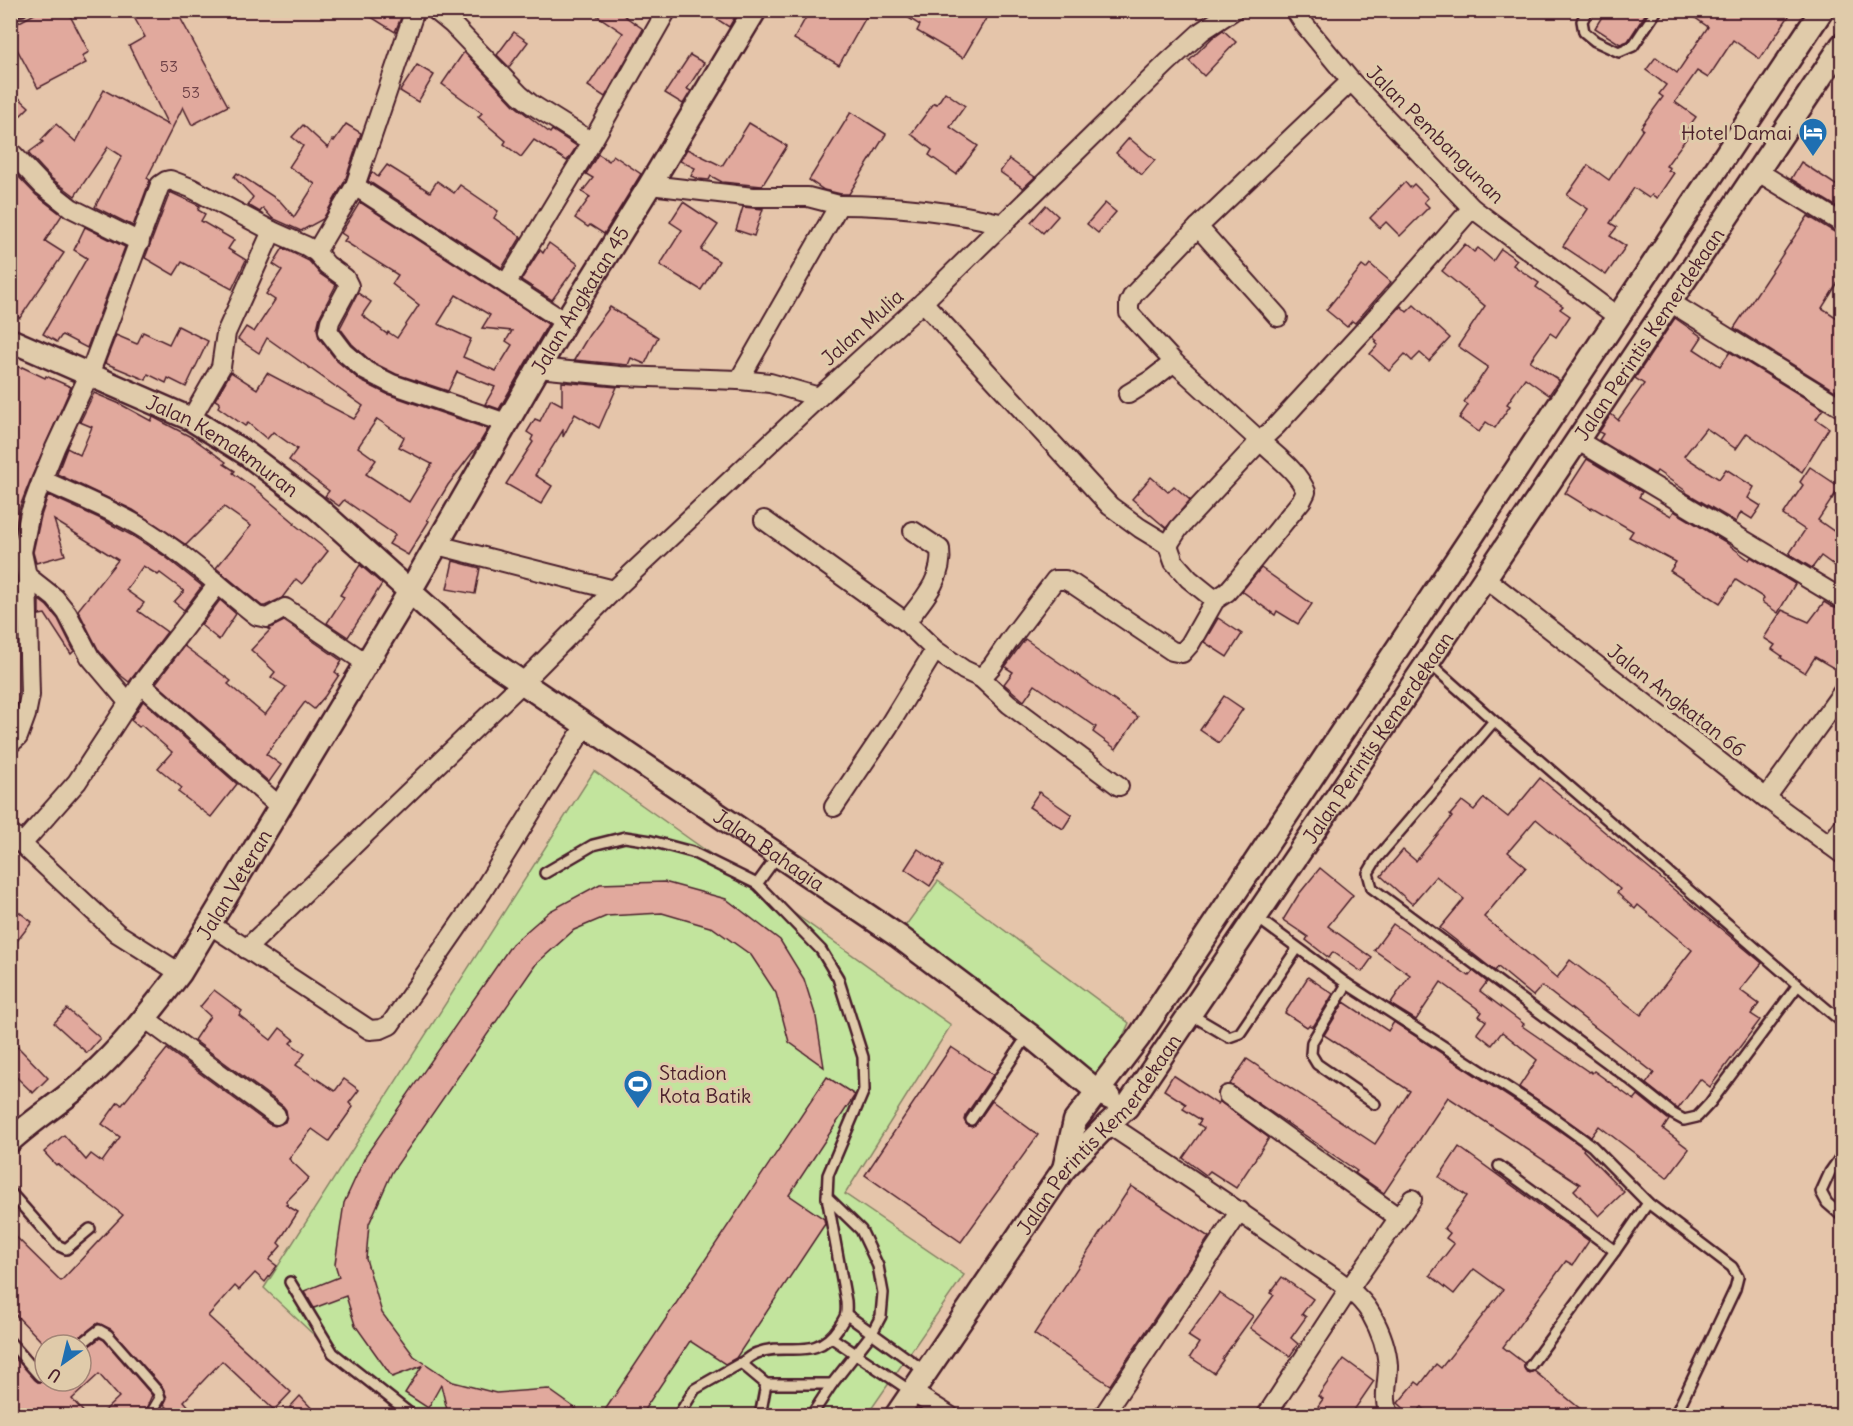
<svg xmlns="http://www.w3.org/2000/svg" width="1853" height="1426" viewBox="0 0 1853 1426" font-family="Delius,sans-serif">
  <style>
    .green { fill: #c2e49d; stroke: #868264; stroke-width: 1.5 }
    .building { fill: #e1a99d; stroke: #4a1f2b; stroke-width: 1.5; fill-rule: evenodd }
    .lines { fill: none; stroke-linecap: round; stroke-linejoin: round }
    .service-casing { stroke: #4a1f2b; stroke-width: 14 }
    .minor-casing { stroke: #4a1f2b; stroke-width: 22 }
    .tertiary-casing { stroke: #4a1f2b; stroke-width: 27 }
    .service { stroke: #e0cbaa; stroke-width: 9 }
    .minor { stroke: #e0cbaa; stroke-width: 18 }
    .tertiary { stroke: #e0cbaa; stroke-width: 22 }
    .labels { text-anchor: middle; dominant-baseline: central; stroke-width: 6; stroke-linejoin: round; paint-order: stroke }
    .number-label { font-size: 16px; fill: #704248 }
    .poi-label { font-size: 20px; fill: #4a1f2b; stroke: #e0cbaa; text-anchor: end }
    .street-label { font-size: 20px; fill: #4a1f2b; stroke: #e0cbaa }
  </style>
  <rect width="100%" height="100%" fill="#e5c5aa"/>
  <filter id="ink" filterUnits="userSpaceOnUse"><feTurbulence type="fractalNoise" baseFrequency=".0167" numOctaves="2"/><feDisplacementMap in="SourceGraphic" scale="12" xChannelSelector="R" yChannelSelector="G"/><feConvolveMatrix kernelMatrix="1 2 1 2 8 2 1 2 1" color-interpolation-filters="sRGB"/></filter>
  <g filter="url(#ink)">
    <g class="green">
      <path d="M594 771 951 1025 845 1194 964 1275 867 1415H399L264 1288Z"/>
      <path d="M938 881 1129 1023 1098 1092 898 936Z"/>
    </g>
    <g class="building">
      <path d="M42 10H67L89 52 82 56 86 63 38 88 10 36V27Z"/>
      <path d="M130 10H176L228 106 192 125 183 107 147 178 150 180 133 226 95 207 122 156 108 147 75 196 51 178 28 153 43 142 41 140 56 124 76 142 104 90 168 125 129 46 145 37Z"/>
      <path d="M360 10H395L402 15 395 32Z"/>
      <path d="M589 10H616L643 29 605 97 588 86 623 33Z"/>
      <path d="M703 10H733L737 13 729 27Z"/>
      <path d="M810 10H870L839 65 794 39Z"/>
      <path d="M896 10H991L963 58 917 31 920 25Z"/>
      <path d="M1606 10H1648L1628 41 1620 44 1595 28Z"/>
      <path d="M1684 10H1793L1760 59 1733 40 1708 78 1697 71 1675 102 1696 117 1687 129 1691 132 1666 166 1670 168 1668 170 1674 173 1657 198 1652 195 1649 198 1634 188 1610 223 1617 227 1610 236 1626 246 1606 275 1563 246 1588 209 1567 195 1588 165 1609 180 1643 129 1641 127 1663 97 1659 94 1666 85 1646 70 1656 57 1677 73 1708 27Z"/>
      <path d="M1223 30 1236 42 1204 76 1189 61 1212 38Z"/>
      <path d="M514 32 528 42 509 67 497 55Z"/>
      <path d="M464 52 514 105 550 133 552 130 577 146 567 161 534 140 521 157 504 144 506 141 478 117 482 113 442 84Z"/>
      <path d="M690 55 704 63 687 89 691 91 683 104 665 93Z"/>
      <path d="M417 65 434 75 418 102 400 91Z"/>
      <path d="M945 92 965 106 950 127 978 146 956 174 929 155 932 150 911 134 934 103 937 104Z"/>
      <path d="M18 97 29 107 10 126V105Z"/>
      <path d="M851 112 886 134 849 194H841L824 190 809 180Z"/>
      <path d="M749 123 787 146 762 186 722 182 711 176 709 180 699 179 691 176 695 168 680 161 687 149 722 166Z"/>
      <path d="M346 124 361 133 345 181 323 219 301 231 272 218 263 208 260 212 248 205 253 197 234 177 237 173 280 201 294 217 315 184 289 167 303 146 292 137 303 125 328 148 332 140 334 141Z"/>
      <path d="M1129 138 1155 160 1142 175 1116 153Z"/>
      <path d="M598 154 609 161 613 155 641 174 604 234 590 225 588 227 575 218 590 197 582 192 593 178 586 174Z"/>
      <path d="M1009 159 1035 177 1023 188 1000 172Z"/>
      <path d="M1801 162 1842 189V210L1791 179Z"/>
      <path d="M387 165 430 192 437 181 454 193 460 185 498 211 494 218 521 237 502 268 368 181 372 172 378 177Z"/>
      <path d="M10 168 36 195 62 215 45 241 64 253 20 318 10 311V267L18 256 10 250Z"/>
      <path d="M1405 182 1410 188 1414 184 1428 198 1424 202 1429 207 1400 236 1386 222 1380 228 1370 218Z"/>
      <path d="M170 192 200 206 198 210 205 214 201 221 234 240 228 249 246 260 232 289 182 262 174 275 145 258Z"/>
      <path d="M360 202 548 324 499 409 485 404 495 387 457 372 448 391 396 374 372 362 352 344 340 328 358 293 371 302 362 315 387 334 388 332 397 338 419 305 392 284 398 275 344 241 347 237 341 233ZM456 295 490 315 482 328 512 331 506 341 512 345 496 371 463 357 471 339 438 324Z"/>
      <path d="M683 202 718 225 701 250 719 261 701 290 660 265 682 230 670 222Z"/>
      <path d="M1105 203 1116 212 1098 233 1087 224Z"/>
      <path d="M1046 205 1058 216 1043 233 1031 222Z"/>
      <path d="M743 207 763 209 754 236 736 230Z"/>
      <path d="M1808 216 1836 233 1842 234V276L1822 308 1842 321V393L1836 389 1835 391 1734 328Z"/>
      <path d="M85 227 125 247 87 348 62 335 57 342 43 334 87 258 74 250Z"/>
      <path d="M549 243 578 264 552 300 521 280 540 250 543 253Z"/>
      <path d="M1465 244 1474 252 1478 248 1493 261 1501 249 1517 260 1513 265 1539 283 1536 287 1563 306 1560 309 1570 316 1556 337 1550 333 1530 361 1559 380 1549 395 1525 378 1507 404 1510 406 1495 428 1486 422 1479 432 1459 418 1468 405 1464 402 1488 367 1458 346 1485 306 1442 271Z"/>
      <path d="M283 248 309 261 320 274 336 285 320 316 317 329 319 338 337 361 361 381 387 394 488 429 479 444 448 485 427 520 429 521 408 555 389 544 395 535 344 500 339 506 325 496 329 491 289 460 297 449 273 432 267 439 248 423 245 426 218 407 220 403 215 400 231 372 257 389 267 373 354 419 363 406 267 338 259 353 238 339 246 327 254 332 275 300 266 294 282 270 273 264ZM377 419 404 437 399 447 432 464 409 502 366 474 376 460 358 447Z"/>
      <path d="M1370 264 1391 282 1355 323 1352 321 1347 327 1326 310 1362 266 1366 269Z"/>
      <path d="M1414 305 1450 338 1429 361 1420 353 1412 361 1405 354 1389 371 1370 354 1378 345 1375 342 1377 341 1373 337 1401 306 1407 312Z"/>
      <path d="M610 307 658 337 645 364 631 358 628 365 574 360 589 335Z"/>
      <path d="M1675 318 1702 337 1694 349 1720 366 1730 352 1823 409 1816 419 1829 428 1802 472 1747 433 1736 449 1706 428 1684 456 1719 479 1726 469 1754 487 1748 498 1761 506 1752 519 1741 512 1736 522 1685 492 1686 491 1657 471 1655 474 1599 440 1603 434 1599 432 1611 414 1618 420 1644 384 1635 378Z"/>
      <path d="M178 326 208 341 186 387 168 378 166 383 148 374 146 380 105 363 116 335 137 344 143 332 169 344Z"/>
      <path d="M10 363 21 368 22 367 45 378 46 376 71 387 32 476 19 509 14 536H10Z"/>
      <path d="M562 382 617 387 599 428 575 414 563 437V430L535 475 552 486 541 504 506 484 533 442 531 440 533 436 527 432 535 419 540 421 551 399 562 405Z"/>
      <path d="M94 393 120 404 151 421 153 417 191 437 226 462 224 464 235 471 233 473 262 494V495L295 523 294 524 328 551 302 584 296 579 282 598 265 606H262L216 568 251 526 224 507 186 545 133 510 57 474 67 448 80 455 92 427 80 422Z"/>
      <path d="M1587 459 1642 492 1639 497 1671 516 1674 511 1724 541 1749 560 1751 557 1795 584 1778 613 1762 602 1764 598 1736 580 1720 603 1670 571 1676 562 1629 537 1633 531 1592 507 1591 509 1565 493Z"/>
      <path d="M1810 467 1840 487 1818 520 1842 537V571L1821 556 1812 568 1789 554 1805 530 1783 515 1803 485 1800 482Z"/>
      <path d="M1151 477 1168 492 1174 486 1190 500 1166 528 1132 499Z"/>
      <path d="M48 495 99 518 133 536 163 555 202 586 184 610 174 602 184 591 160 573 158 575 143 566 126 590 144 603 138 611 167 632 129 682 119 674 99 651 78 610 118 560 54 520 65 555 36 563 33 552 41 516Z"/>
      <path d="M453 561 480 568 475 594 447 589Z"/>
      <path d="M360 565 382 584 348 637 327 623 344 597 340 595Z"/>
      <path d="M1261 568 1312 604 1298 624 1277 611 1275 615 1242 591Z"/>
      <path d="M39 600 47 606 58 619 74 651 71 654 45 614 39 615Z"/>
      <path d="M220 600 236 614 219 640 201 625Z"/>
      <path d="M1824 602 1832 607 1842 610V673L1815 657 1805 673 1781 658 1782 656 1772 649 1775 645 1764 638 1782 610 1809 622Z"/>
      <path d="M1218 618 1242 634 1227 657 1204 642Z"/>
      <path d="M284 621 342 661 335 672 339 675 325 696 314 709 305 702 266 754 281 765 269 782 156 683 184 646 231 681 228 684 265 715 286 687 271 677 275 672 251 650 270 630 268 629Z"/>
      <path d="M1025 639 1138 717 1116 749 1093 732 1096 727 1035 685 1024 701 1004 684 1013 672 1005 667Z"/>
      <path d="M1224 696 1243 709 1219 743 1200 730Z"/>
      <path d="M143 701 237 784 211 817 178 792 182 788 158 768 172 752 141 725 139 727 131 720Z"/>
      <path d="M1540 778 1762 963 1740 990 1759 1004 1751 1014 1760 1020 1710 1087 1700 1079 1678 1109 1646 1084 1654 1073 1542 986 1533 996 1498 967 1495 971 1440 928 1464 899 1436 876 1412 904 1381 876 1403 850 1416 861 1452 817 1450 815 1462 801 1474 810 1484 798 1508 817ZM1536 819 1620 889 1617 893 1635 909 1638 905 1692 950 1641 1015 1570 960 1557 978 1484 917 1526 867 1508 852Z"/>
      <path d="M1039 792 1072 815 1063 829 1029 807Z"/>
      <path d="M918 849 943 866 930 886 905 869Z"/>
      <path d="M1320 868 1353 895 1328 926 1372 958 1362 972 1333 952 1329 958 1306 940 1308 937 1283 920 1299 894Z"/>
      <path d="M664 882 726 899 780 940 804 979 816 1017 824 1067 789 1042 776 993 751 955 713 928 662 913 607 916 574 930 536 964 392 1172 369 1224 366 1259 382 1313 414 1356 453 1382 496 1393 548 1389 586 1416H456L448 1414 441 1385 428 1408 405 1393 422 1366 392 1377 355 1325 346 1296 314 1308 304 1291 339 1277 335 1264 344 1203 366 1155 512 944 550 911 600 884Z"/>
      <path d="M10 905 32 922 10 950Z"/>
      <path d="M1393 924 1469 976 1473 971 1487 982 1480 991 1524 1024 1522 1026 1589 1072 1590 1071 1592 1073 1594 1071 1634 1100 1638 1095 1669 1120 1663 1129 1689 1149 1667 1178 1599 1126 1591 1137 1519 1087 1537 1060 1502 1032 1492 1045 1477 1033 1486 1021 1479 1016 1482 1012 1441 982 1416 1020 1390 1004 1410 975 1374 950Z"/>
      <path d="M1308 977 1333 994 1313 1027 1309 1025 1307 1027 1285 1013Z"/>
      <path d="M214 990 242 1011 239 1015 271 1040 280 1028 294 1039 290 1043 305 1054 296 1065 335 1091 344 1079 359 1090 349 1103 353 1107 329 1141 312 1129 289 1159 309 1178 286 1202 288 1204 286 1205 298 1212 278 1243 281 1246 269 1260 277 1266 265 1282 255 1273 239 1290 235 1286 208 1316 291 1392 274 1410 222 1361 184 1401 197 1416H175L164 1404 167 1398 163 1388 111 1329 98 1323 76 1340 73 1345H45L10 1309V1231L61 1281 123 1215 57 1164 56 1165 44 1152 64 1135 86 1160 91 1154 102 1162 120 1137 102 1124 118 1102 122 1105 167 1049 269 1124 275 1126 285 1122 287 1116 286 1110 283 1106 194 1040 210 1016 200 1007Z"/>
      <path d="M1344 1002 1388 1031 1394 1022 1544 1120 1584 1148 1583 1150 1624 1192 1599 1216 1574 1190 1580 1184 1448 1097 1384 1193 1355 1173 1357 1171 1230 1084 1247 1059 1375 1144 1410 1091 1324 1035Z"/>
      <path d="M67 1009 100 1038 87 1053 54 1023Z"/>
      <path d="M18 1047 48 1078 33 1093 10 1071V1054Z"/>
      <path d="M951 1047 993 1075 965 1116 964 1120 967 1125 971 1127 976 1124 992 1101 1038 1135 961 1242 865 1175Z"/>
      <path d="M1173 1075 1217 1104 1219 1101 1269 1138 1236 1188 1210 1171 1206 1175 1183 1158 1204 1128 1198 1124 1201 1120 1183 1109 1186 1104 1164 1090Z"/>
      <path d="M827 1077 855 1095 789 1195 824 1219 825 1224 736 1358 725 1364 690 1341 640 1416H601Z"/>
      <path d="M1459 1147 1589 1241 1573 1265 1566 1261 1503 1347 1524 1363V1368L1526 1371 1530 1373 1534 1371 1589 1416H1432L1422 1407 1412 1416 1398 1403 1416 1382 1420 1385 1436 1364 1441 1368 1503 1290 1474 1269 1454 1294 1430 1275 1454 1244 1446 1238 1450 1233 1444 1228 1467 1196 1439 1177Z"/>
      <path d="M1131 1186 1209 1237 1110 1385 1034 1334Z"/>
      <path d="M1282 1277 1313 1299 1302 1314 1306 1317 1291 1338 1298 1344 1290 1356 1250 1328 1274 1295 1270 1293Z"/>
      <path d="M1219 1293 1253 1316 1222 1359 1223 1360 1214 1373 1190 1357 1199 1343 1188 1336Z"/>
      <path d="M100 1338 104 1340 152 1395 146 1409 139 1416H99L119 1397 99 1374 72 1399 87 1416H10V1353L38 1382 81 1381V1352Z"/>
      <path d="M1344 1359 1374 1381 1350 1416H1331L1318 1406 1323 1399 1318 1396Z"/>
      <path d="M300 1396 319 1416H298L290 1407Z"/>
    </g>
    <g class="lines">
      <g class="service-casing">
        <g id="service">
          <path d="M14 10H22"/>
          <path d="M1588 10 1582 21 1584 32 1595 41 1619 52 1633 46 1657 10"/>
          <path d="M1428 662 1494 721 1377 858 1368 873 1372 888 1632 1081 1673 1114 1684 1120 1697 1117 1710 1103 1798 985"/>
          <path d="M1494 721 1798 985 1842 1022"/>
          <path d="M778 855 757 884 821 950 838 978 863 1057 864 1090 828 1175 827 1197 861 1230 878 1266 883 1293 881 1316 872 1333 832 1384 811 1416"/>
          <path d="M545 873 593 845 625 837 651 841 692 852 757 884"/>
          <path d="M1256 917 1347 984 1548 1114 1592 1146 1648 1203 1732 1267 1738 1277 1735 1289 1675 1416"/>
          <path d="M1347 984 1312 1042 1311 1054 1317 1064 1375 1104"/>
          <path d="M1190 1014 1229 1037 1240 1033 1297 949"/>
          <path d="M971 1120 1028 1035"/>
          <path d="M1842 1155 1830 1172 1821 1192 1827 1203 1842 1216"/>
          <path d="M1499 1166 1615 1251"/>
          <path d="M10 1192 57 1245 66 1249 90 1229"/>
          <path d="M290 1282 333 1353 413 1416"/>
          <path d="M847 1315 926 1372"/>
          <path d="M832 1338 912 1392"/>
          <path d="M10 1342 38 1374 40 1376 45 1374"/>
          <path d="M80 1345 99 1330 108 1335 158 1392 160 1398 153 1410"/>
          <path d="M1530 1366 1615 1251 1648 1203"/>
          <path d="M766 1384H832"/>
          <path d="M678 1416 695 1389 741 1363"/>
          <path d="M760 1416 766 1384 741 1363C746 1360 751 1355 757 1353 787 1341 815 1363 839 1327 846 1316 847 1315 846 1301L827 1197"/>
        </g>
      </g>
      <g class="minor-casing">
        <g id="minor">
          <path d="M435 10 452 24 520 95 531 104 592 142"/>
          <path d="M1295 10 1304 24 1351 81 1472 208 1618 317"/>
          <path d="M1351 81 1198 227 1133 295 1129 303V313L1174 362 1260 441 1276 426 1369 325 1472 208"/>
          <path d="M10 151 43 186 71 208 140 242"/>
          <path d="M1757 171 1842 223"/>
          <path d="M650 185 753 197H808L839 205 739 380"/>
          <path d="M355 186 565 322"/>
          <path d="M839 205C895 205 949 211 1004 224"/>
          <path d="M1198 227 1278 317"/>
          <path d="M316 252 327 265 345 278 349 286 330 321 328 331 344 352 366 371 392 384 506 423"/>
          <path d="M506 284 592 142 667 10"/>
          <path d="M923 302 1110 506 1140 528 1168 545"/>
          <path d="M1670 302 1842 408"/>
          <path d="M538 368 620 376 739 380 770 383 819 397"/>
          <path d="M1128 394 1151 380 1174 362"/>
          <path d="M191 419 221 367 226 333 272 231"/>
          <path d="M1577 440 1842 599"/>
          <path d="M42 480C75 495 108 508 139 526 181 551 218 585 257 616L267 618 285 608 366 663"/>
          <path d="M764 520 906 622 935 650 964 670 981 678 992 666 1009 641 1055 580H1065L1073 584 1172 651 1182 653 1190 644 1215 600 1189 579 1174 562 1168 545 1179 528 1260 441C1276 456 1298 471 1306 492L1302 500 1239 578 1227 592 1215 600"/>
          <path d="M437 545 614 590"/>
          <path d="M22 552 30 513 42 480 55 448 89 375 160 185 166 181 170 180 191 188 272 231 306 246 316 252 355 186 415 10"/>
          <path d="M27 576 55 598 67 613 90 657 128 702"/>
          <path d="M1485 578 1766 798 1842 854"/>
          <path d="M906 622C923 600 944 578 940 549L913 531"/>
          <path d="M981 678 1009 704 1119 786"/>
          <path d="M141 684 279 806"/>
          <path d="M10 744 18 737 26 715 30 695 27 576 22 552 12 547"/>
          <path d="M1766 798 1842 693"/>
          <path d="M834 807 888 727 935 650"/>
          <path d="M10 833 117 933 180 973"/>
          <path d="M22 844 77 782 141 684 218 584"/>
          <path d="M1830 845 1842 828"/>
          <path d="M209 924 370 1030 381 1029 390 1025 482 892 586 724"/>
          <path d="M246 949 523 682 614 590 819 397 923 302 1167 63 1202 31 1234 10"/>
          <path d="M146 1019 276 1115"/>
          <path d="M1228 1095 1399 1218"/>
          <path d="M1108 1124C1173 1167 1238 1210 1301 1255 1323 1271 1358 1290 1371 1314 1380 1330 1387 1348 1388 1366 1388 1383 1382 1400 1390 1416"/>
          <path d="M912 1392 950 1416"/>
          <path d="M1103 1416 1240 1211"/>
          <path d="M1266 1416 1349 1289 1412 1199"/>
        </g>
      </g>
      <g class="tertiary-casing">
        <g id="tertiary">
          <path id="s1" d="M10 340 191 419 247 454 314 505 477 652 898 936 1028 1034 1098 1092 1110 1098"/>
          <path id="s2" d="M10 1141C34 1119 62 1102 86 1080 122 1048 151 1011 180 973L410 591 565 322 650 185 755 10"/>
          <path d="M1064 1169 1075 1121 1139 1037 1822 10"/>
          <path id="s3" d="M896 1416 1064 1169 1108 1124 1127 1107 1485 578 1842 45"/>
        </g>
      </g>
      <use href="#service" class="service"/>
      <use href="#minor" class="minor"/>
      <use href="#tertiary" class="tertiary"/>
    </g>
  </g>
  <defs>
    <g id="hotel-pin" transform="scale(1.5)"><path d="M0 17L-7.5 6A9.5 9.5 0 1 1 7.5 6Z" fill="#1f6fb2" stroke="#e0cbaa"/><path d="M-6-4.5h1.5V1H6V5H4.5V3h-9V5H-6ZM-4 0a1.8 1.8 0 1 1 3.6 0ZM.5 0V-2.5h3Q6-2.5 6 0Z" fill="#fff"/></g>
    <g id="stadium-pin" transform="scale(1.5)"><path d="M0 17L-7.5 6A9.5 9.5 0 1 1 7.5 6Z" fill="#1f6fb2" stroke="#e0cbaa"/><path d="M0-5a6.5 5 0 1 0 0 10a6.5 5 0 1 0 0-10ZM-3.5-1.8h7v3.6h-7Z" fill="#fff"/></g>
  </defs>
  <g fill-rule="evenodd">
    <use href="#hotel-pin" x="1813" y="132"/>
    <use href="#stadium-pin" x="638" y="1084"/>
  </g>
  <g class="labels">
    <g class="number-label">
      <text x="169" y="66">53</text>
      <text x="191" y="92">53</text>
    </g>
    <g class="poi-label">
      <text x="1792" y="132">Hotel Damai</text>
      <text x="659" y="1072" text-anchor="start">Stadion<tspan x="659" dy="23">Kota Batik</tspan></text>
    </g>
    <g class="street-label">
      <text transform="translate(1436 134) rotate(45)">Jalan Pembangunan</text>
      <text stroke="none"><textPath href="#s2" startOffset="1023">Jalan Angkatan 45</textPath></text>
      <text transform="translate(862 327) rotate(-42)">Jalan Mulia</text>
      <text stroke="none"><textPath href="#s3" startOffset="1320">Jalan Perintis Kemerdekaan</textPath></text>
      <text stroke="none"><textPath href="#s1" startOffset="238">Jalan Kemakmuran</textPath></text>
      <text transform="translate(1677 700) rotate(38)">Jalan Angkatan 66</text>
      <text stroke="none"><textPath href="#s3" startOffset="834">Jalan Perintis Kemerdekaan</textPath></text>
      <text stroke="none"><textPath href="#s1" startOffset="920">Jalan Bahagia</textPath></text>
      <text stroke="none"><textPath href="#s2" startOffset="344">Jalan Veteran</textPath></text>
      <text stroke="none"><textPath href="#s3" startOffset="348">Jalan Perintis Kemerdekaan</textPath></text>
    </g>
  </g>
  <rect width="1853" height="1426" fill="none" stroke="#e0cbaa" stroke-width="36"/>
  <rect x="18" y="18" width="1817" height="1390" fill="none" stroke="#4a1f2b" stroke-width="2" filter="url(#ink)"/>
  <g transform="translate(63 1363) rotate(214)"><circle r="28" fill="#e0cbaa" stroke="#a48677" stroke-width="1.5"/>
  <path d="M0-4.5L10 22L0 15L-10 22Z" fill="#1f6fb2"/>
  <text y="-9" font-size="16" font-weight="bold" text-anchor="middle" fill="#4a1f2b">U</text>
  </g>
</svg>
